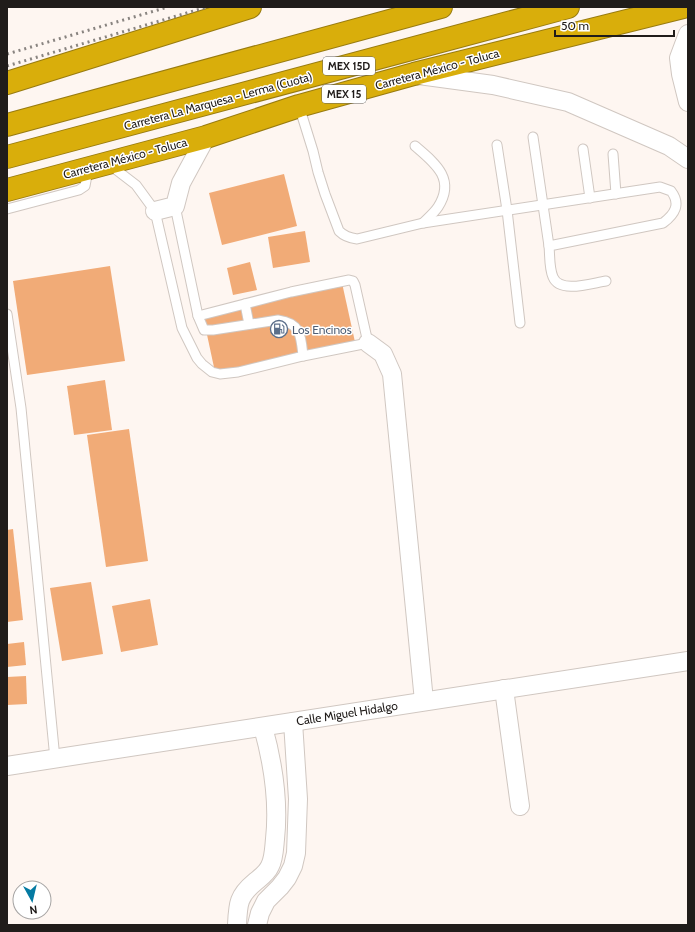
<svg xmlns="http://www.w3.org/2000/svg" width="695" height="932" viewBox="0 0 695 932" font-family="Cabin,sans-serif">
  <style>
    .building { fill: #f1ab77 }
    .lines { fill: none; stroke-linecap: round; stroke-linejoin: round }
    .service-casing { stroke: #d0c7c1; stroke-width: 11 }
    .minor-casing { stroke: #d0c7c1; stroke-width: 20 }
    .motorway-casing { stroke: #987b10; stroke-width: 24 }
    .service { stroke: #fff; stroke-width: 9 }
    .minor { stroke: #fff; stroke-width: 18 }
    .motorway { stroke: #d9ae0b; stroke-width: 22 }
    .rail { stroke: #898480; stroke-width: 3; stroke-dasharray: 2 4; stroke-linecap: butt }
    .labels { text-anchor: middle; dominant-baseline: central; stroke-width: 3; stroke-linejoin: round; paint-order: stroke }
    .shield { fill: #fff; stroke: #63605f; stroke-width: 1 }
    .shield-label { font-size: 11px; font-weight: bold; fill: #201c1a }
    .street-label { font-size: 12px; fill: #201c1a; stroke: #fff }
    .service-label { font-size: 12px; fill: #4e5e75; stroke: #fff; text-anchor: start }
  </style>
  <rect width="100%" height="100%" fill="#fef6f1"/>
  <g class="building">
    <path d="M284 174 297 226 222 245 209 193Z"/>
    <path d="M305 231 310 262 273 268 268 237Z"/>
    <path d="M250 262 257 290 233 295 227 268Z"/>
    <path d="M110 266 125 361 27 375 13 281Z"/>
    <path d="M342 283 355 342 215 372 203 316Z"/>
    <path d="M105 380 112 430 74 435 67 386Z"/>
    <path d="M129 429 148 561 106 567 87 435Z"/>
    <path d="M13 529 23 620 7 622V530Z"/>
    <path d="M91 582 103 654 62 661 50 588Z"/>
    <path d="M150 599 158 645 121 652 112 606Z"/>
    <path d="M24 642 26 665 7 667V644Z"/>
    <path d="M26 676 27 704 7 705V677Z"/>
  </g>
  <g class="lines">
    <g class="service-casing">
      <g id="service">
        <path d="M299 106 313 151 318 172 325 194 339 231C344 236 349 238 357 239L423 223 660 187 671 191C681 204 675 214 663 223L549 246C550 256 549 268 553 277 560 294 592 283 606 281"/>
        <path d="M533 137 549 246"/>
        <path d="M497 145 507 210 520 323"/>
        <path d="M415 146C435 163 456 179 438 207 434 213 428 218 423 223"/>
        <path d="M583 149 590 198"/>
        <path d="M613 154 616 194"/>
        <path d="M110 165 136 185 155 211 182 328 197 358 202 364 212 372 220 374 238 372 303 356 368 343 355 285 353 281 349 280 291 292 198 316"/>
        <path d="M175 206 198 316 204 330H213L278 320C301 323 301 336 303 356"/>
        <path d="M7 209 79 190 85 186 88 170"/>
        <path d="M245 304 249 324"/>
        <path d="M7 314 21 408 55 759"/>
      </g>
    </g>
    <g class="minor-casing">
      <g id="minor">
        <path d="M688 34 679 58 681 74 688 102"/>
        <path d="M419 75 493 85 568 102 669 146 688 159"/>
        <path d="M155 211 175 206 181 183 206 137"/>
        <path d="M368 343 383 354 392 374 424 701"/>
        <path d="M504 689 520 806"/>
        <path d="M7 766 688 661"/>
        <path d="M237 925C238 904 238 896 255 882 261 877 267 873 270 866 274 858 274 849 275 839 279 802 273 763 263 727"/>
        <path d="M257 925 260 913 266 901 280 887 287 878 293 866 296 853 298 799 293 722"/>
      </g>
    </g>
    <g class="motorway-casing">
      <g id="motorway">
        <path d="M7 83 250 7"/>
        <path d="M7 125 441 7"/>
        <path d="M7 157 568 7"/>
        <path d="M7 190 206 137 299 106 414 74 683 7"/>
      </g>
    </g>
    <use href="#service" class="service"/>
    <use href="#minor" class="minor"/>
    <use href="#motorway" class="motorway"/>
    <g class="rail">
      <path d="M7 54 168 7"/>
      <path d="M7 66 207 7"/>
    </g>
  </g>
  <defs>
    <g id="fuel-ring" transform="scale(0.9)"><circle r="9.5" fill="#fff" stroke="#5c6f8a" stroke-width="1.5"/><path d="M-5.5-6h7V0h2V4h1.3V-2.5L3-4.5l.8-.8L6-3V5H2.5V1h-1V6h-7ZM-4.2-4.7v3.2H.2V-4.7Z" fill="#5c6f8a"/></g>
  </defs>
  <g fill-rule="evenodd">
    <use href="#fuel-ring" x="279" y="329"/>
  </g>
  <g class="labels">
    <g class="shield">
      <rect x="323" y="57" width="52" height="18" rx="3"/>
      <rect x="322" y="85" width="44" height="18" rx="3"/>
    </g>
    <g class="shield-label">
      <text x="349" y="66">MEX 15D</text>
      <text x="344" y="94">MEX 15</text>
    </g>
    <g class="street-label">
      <text transform="translate(437 69) rotate(-15)">Carretera México - Toluca</text>
      <text transform="translate(218 101) rotate(-15)">Carretera La Marquesa - Lerma (Cuota)</text>
      <text transform="translate(125 158) rotate(-15)">Carretera México - Toluca</text>
      <text transform="translate(347 713) rotate(-9)">Calle Miguel Hidalgo</text>
    </g>
    <g class="service-label">
      <text x="292" y="329">Los Encinos</text>
    </g>
  </g>
  <rect width="695" height="932" fill="none" stroke="#201c1a" stroke-width="16"/>
  <g transform="translate(32 900) rotate(172)"><circle r="19" fill="#ffffff" stroke="#a6a4a3"/>
  <path d="M0-3L7 15L0 10L-7 15Z" fill="#047aa2"/>
  <text y="-6" font-size="11" font-weight="bold" text-anchor="middle" fill="#201c1a">N</text>
  </g>
  <path d="M555 30v6h119v-6" fill="none" stroke="#201c1a" stroke-width="2"/>
  <text x="561" y="30" font-size="12" fill="#201c1a" stroke="#ffffff" stroke-width="3" paint-order="stroke">50 m</text>
</svg>
